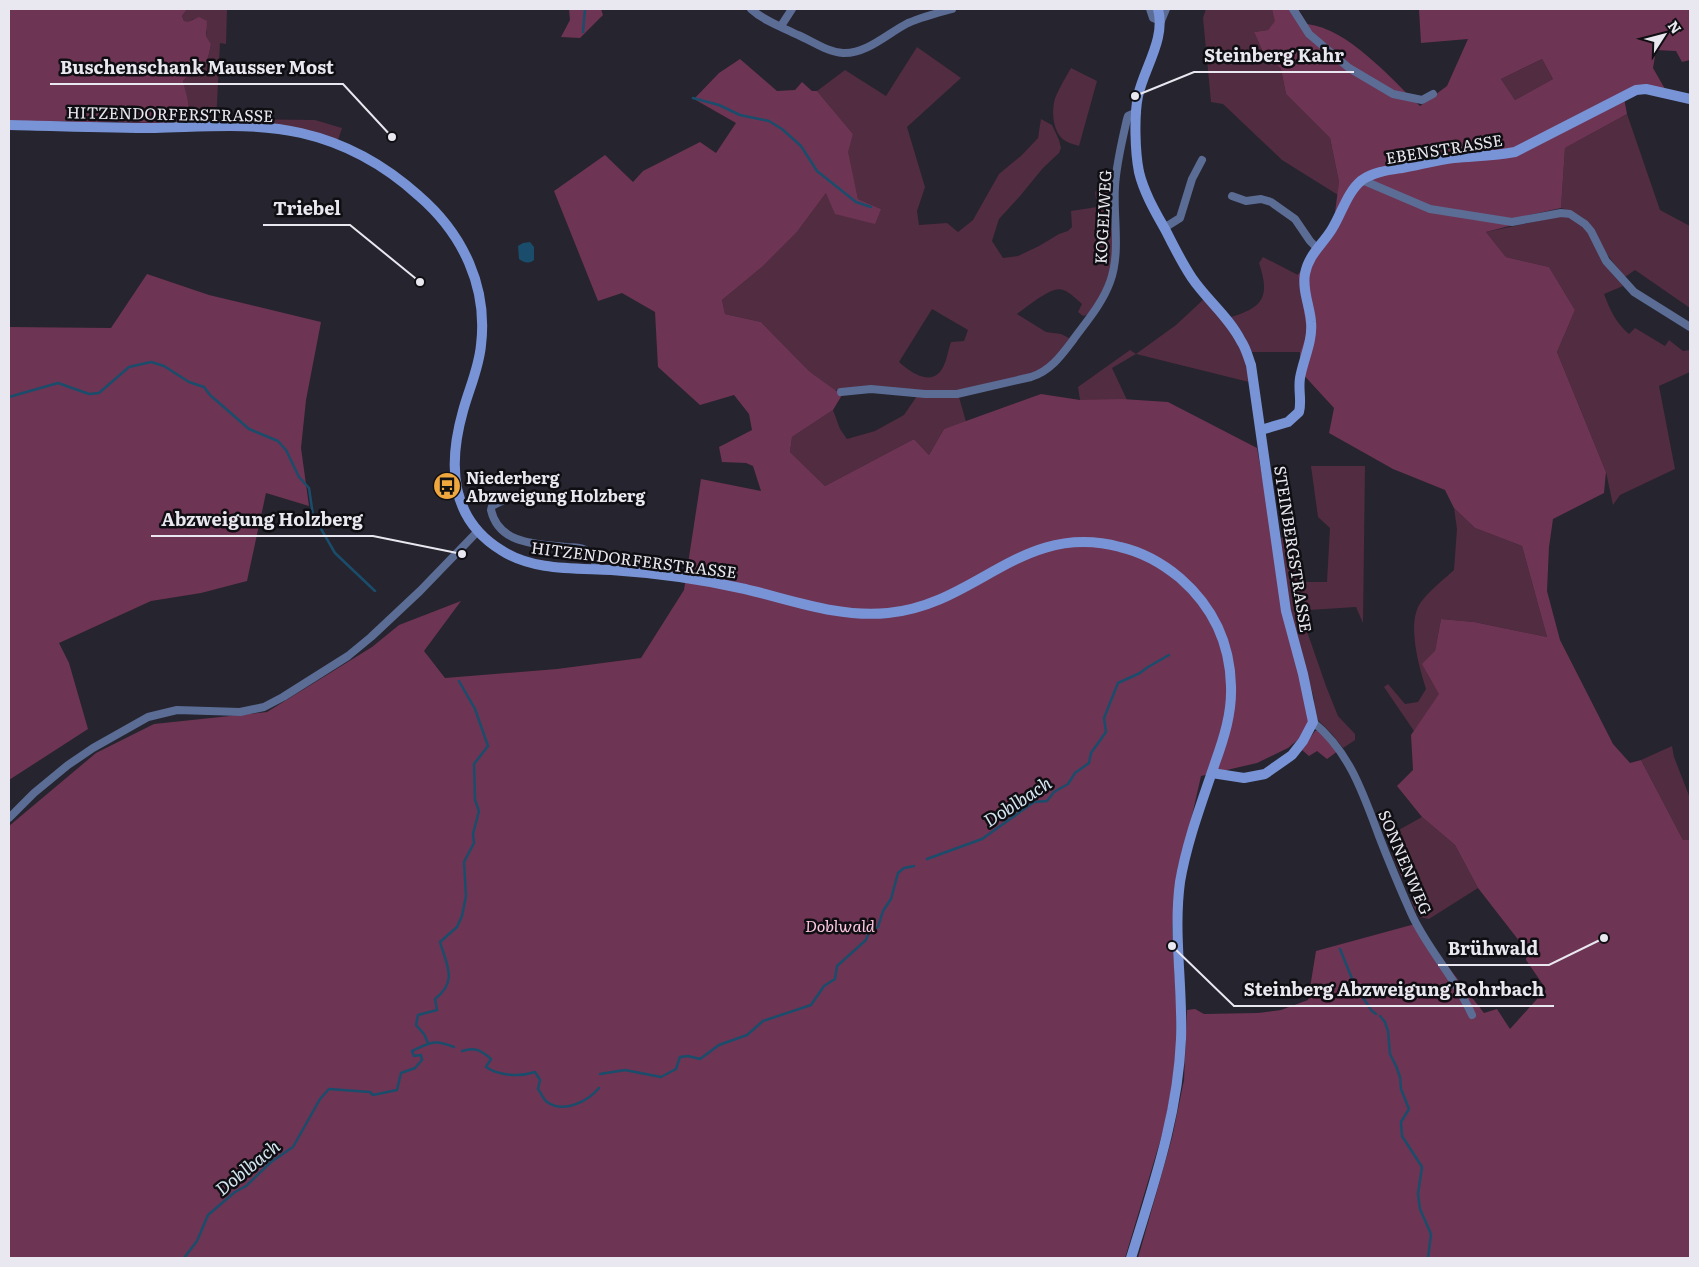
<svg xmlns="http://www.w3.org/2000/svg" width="1699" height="1267" viewBox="0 0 1699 1267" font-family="Literata,serif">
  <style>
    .green { fill: #522c40; fill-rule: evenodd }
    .forest { fill: #6e3453; fill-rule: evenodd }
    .water { fill: #1a4d6b }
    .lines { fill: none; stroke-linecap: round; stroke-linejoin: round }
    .stream { stroke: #1a4d6b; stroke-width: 2.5 }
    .street { stroke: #5b6c95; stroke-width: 8 }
    .secondary { stroke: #7894d6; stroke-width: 10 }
    .labels { text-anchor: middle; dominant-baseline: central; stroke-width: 5; stroke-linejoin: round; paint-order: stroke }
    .street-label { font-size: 16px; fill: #e9e8f0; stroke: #0f0e12 }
    .poi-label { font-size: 16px; font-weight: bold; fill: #e9e8f0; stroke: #0f0e12; text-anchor: start }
    .park-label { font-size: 16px; font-style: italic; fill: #fdc5df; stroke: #0f0e12 }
    .water-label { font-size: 18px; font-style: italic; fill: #d4e5f1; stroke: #0f0e12 }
    .leader { fill: none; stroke: #e9e8f0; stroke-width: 2 }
    .callout-dot { fill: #e9e8f0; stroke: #0f0e12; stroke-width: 2 }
    .callout-label { font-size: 18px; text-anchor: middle; font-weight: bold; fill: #e9e8f0; stroke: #0f0e12; stroke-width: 5; stroke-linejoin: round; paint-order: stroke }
  </style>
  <rect width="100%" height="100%" fill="#26242e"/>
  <g class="green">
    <path d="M187 9H227L226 44 220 43 216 123H178L186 97 183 81C189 73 202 69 207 60 209 55 210 49 211 44L206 36 207 31 193 19 188 23 184 21 182 16Z"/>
    <path d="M1206 9H1272L1276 21 1268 30 1254 32 1262 50 1281 69 1286 94 1330 138 1339 182 1338 195 1282 160 1223 104 1211 102 1203 18Z"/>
    <path d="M917 47 961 78 907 127 925 187 917 211 919 225 947 223 958 232 973 220 999 174 1022 155 1038 138 1041 119 1052 125 1059 140 1061 148 1059 153 1043 168 1020 196 999 219 992 241 1003 258 1018 256 1039 246 1059 234 1068 231 1072 227 1071 211 1097 207 1095 192 1109 174 1113 178 1114 251 1108 283 1089 314 1083 316 1078 312 1082 304C1077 300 1070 292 1063 290 1052 285 1026 308 1017 314L1046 332 1061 334 1071 339 1057 357 1040 372 956 392 835 390 809 371 761 322 725 314 722 300 762 267 797 232 826 193 881 209 858 199 847 152 853 134 817 91 845 70 886 96ZM932 309 968 330 964 341 951 342C948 350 947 361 942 369 931 387 910 372 899 362Z"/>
    <path d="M1542 59 1553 79 1515 100 1501 79Z"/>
    <path d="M1071 68 1097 81 1079 146C1074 144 1068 143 1064 140 1052 131 1051 108 1056 96 1060 86 1066 77 1071 68Z"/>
    <path d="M1627 114 1660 210 1690 226V308L1635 270 1625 277C1617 267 1609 258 1603 248 1589 224 1590 217 1561 208L1565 148Z"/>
    <path d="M239 119 315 120 342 128 338 140 240 123Z"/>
    <path d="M1561 216C1588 220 1589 234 1600 255 1605 266 1615 277 1623 286L1604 294C1610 310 1616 323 1629 334L1635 328 1665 346 1669 340 1683 351 1690 350V372L1659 386 1675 469 1620 495 1613 505 1606 472 1557 352 1575 310 1549 267 1506 257 1486 232Z"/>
    <path d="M1263 257 1298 275 1307 333 1300 352H1252L1240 329 1231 317C1264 307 1270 296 1259 263Z"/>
    <path d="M1204 299C1226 325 1247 345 1249 382L1136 354 1112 368 1127 400H1080L1078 387 1130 350 1136 354 1176 325Z"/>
    <path d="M917 396 937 398 959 397 966 422 944 429 929 455 914 439 825 486 790 452 792 437 833 410 840 429 847 439 875 431 904 415Z"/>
    <path d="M1311 466H1365L1363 623 1356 607 1309 610 1302 617 1326 686 1338 716 1355 734V740L1343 748 1332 734 1315 717 1314 698 1294 630 1278 538 1298 536 1303 582H1327L1330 528 1318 517Z"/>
    <path d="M1454 508 1475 528 1522 546 1547 637 1474 622 1441 619 1435 651 1440 694 1414 731 1384 687 1388 684 1405 704 1418 702 1426 689C1419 667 1406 622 1421 602 1429 591 1443 580 1454 570L1457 529Z"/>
    <path d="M1672 746 1674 757 1690 798V840H1683L1641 760Z"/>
    <path d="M1422 817 1455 845 1478 888 1429 919 1419 917 1411 901 1422 897 1412 874 1402 878 1392 854 1404 849 1397 831Z"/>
  </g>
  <g class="forest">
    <path d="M9 9H187L182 16 184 21 188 22 199 17 207 21 206 36 211 44C210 49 209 55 207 60 202 69 189 73 183 81 186 95 196 118 178 123L9 121Z"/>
    <path d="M569 9H601L603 15 580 38 561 37 570 20Z"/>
    <path d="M1272 9H1298L1307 24C1349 29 1390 78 1420 106L1447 86 1468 39 1421 43 1419 9H1690V60L1682 62 1676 51 1656 50 1653 68 1665 89 1623 93 1627 114 1565 148 1561 208 1529 215 1517 224 1486 232 1506 257 1549 267 1575 310 1557 352 1606 472 1604 493 1553 519 1549 547 1547 591 1560 640 1613 744 1630 763 1641 760 1683 840H1690V1258H1138L1172 1138 1184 1080 1187 1010 1195 1009 1204 1014 1258 1013 1281 1010 1308 1000 1316 951 1415 924 1484 1013 1497 1009 1510 1029 1546 989 1526 960 1527 951 1478 888 1455 845 1422 817 1397 786 1413 770 1411 735 1439 694 1422 664 1435 651 1441 619 1474 622 1547 637 1522 546 1475 528 1454 508 1445 490 1393 469 1329 433 1334 408 1300 371V352L1307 333 1298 275 1334 220 1339 182 1330 138 1286 94 1281 69 1262 50 1254 32 1268 30 1275 21ZM1542 59 1553 79 1515 100 1501 79Z"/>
    <path d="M740 59 777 91 795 90 802 82 812 91H817L853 134 848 152 858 199 881 209 875 224 835 214 826 193 797 232 762 267 722 300 725 314 761 322 809 371 842 395 833 410 792 437 790 452 825 486 914 439 929 455 944 429 1041 394 1080 400 1122 399 1168 402 1257 448 1286 611 1309 721 1300 738 1288 748 1257 763 1201 776 1177 882 1172 927 1176 1000V1064L1164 1128 1125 1258H9V826L96 753 154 724 267 712 372 647 399 625 461 601 424 651 445 678 557 669 641 658 684 590 701 479 761 491 753 466 746 463 722 462 719 447 752 430 749 414 734 395 700 405 658 367 655 312 622 293 598 301 554 191 605 155 633 182 643 171 700 142 716 153 736 123 694 99 719 73Z"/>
    <path d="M147 274 209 295 321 322 306 400 301 448 309 506 266 493 247 581 201 593 151 601 59 643 69 663 88 729 9 780V327L111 328Z"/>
    <path d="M1319 730 1338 751 1327 759 1317 751 1309 756 1302 750 1315 731Z"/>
  </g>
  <path class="water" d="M530 242 534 247V260C529 264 524 263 519 259L518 246 523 243Z"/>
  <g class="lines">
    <g class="stream">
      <path d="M583 32 585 9"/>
      <path d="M693 98 719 105 740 115 769 121 782 129 801 146 817 171 856 202 871 207"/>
      <path d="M9 397 58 383 89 394 99 393 129 367 151 362 164 366 189 382 204 387 210 395 249 429 278 441 286 450 299 477 309 488 313 515 335 553 375 591"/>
      <path d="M927 859 982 839 1034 802 1047 801 1054 792 1068 784 1075 773 1089 763 1091 753 1106 732 1104 718 1118 683 1140 673 1148 667 1169 655"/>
      <path d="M1340 949 1355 986 1372 1011 1376 1014"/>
      <path d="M1380 1016 1385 1022 1388 1031 1390 1054 1396 1066 1400 1077 1401 1089 1409 1109 1401 1122 1402 1136 1422 1167 1418 1194 1420 1209 1431 1234 1428 1258"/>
      <path d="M428 1043 424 1034 416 1025 418 1015 437 1010 435 999C458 981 447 966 440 942L457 927 462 916 466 896 464 862 474 843 473 834 479 811 475 800 474 764 488 746 475 709 459 681"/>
      <path d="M462 1051C475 1047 481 1050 491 1059L486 1067C499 1076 520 1077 535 1072L540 1080 538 1089C541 1093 543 1099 547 1102 564 1114 588 1101 599 1088"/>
      <path d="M600 1074 625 1070 661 1077 676 1069 680 1057 688 1056 700 1059 719 1045 747 1035 763 1021 811 1005 824 986 835 979 837 966 866 940 869 932 878 927 883 911 891 899 898 873 904 868 914 866"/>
      <path d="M184 1258 197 1241 208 1215 235 1192 246 1186 271 1162 293 1147 320 1099 329 1089 370 1092 373 1095 397 1090 401 1073 415 1068 422 1060 421 1055 414 1056 412 1051C431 1042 435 1039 454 1047"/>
    </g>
    <g class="street">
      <path d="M751 9C764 21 782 27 798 35 812 41 827 52 843 53 867 54 888 33 908 23 922 17 937 13 952 9"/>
      <path d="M1150 9 1153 18 1161 21 1166 9"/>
      <path d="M1293 9 1309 34 1349 68 1393 94 1422 100 1433 94"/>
      <path d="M781 26 792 9"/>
      <path d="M1362 180 1430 209 1512 222 1561 213 1570 214 1585 224 1591 231 1606 261 1634 292 1690 327"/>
      <path d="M1232 196 1246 201 1261 199 1271 202 1295 219 1310 241 1317 248"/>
      <path d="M1164 228 1180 218 1192 179 1202 160"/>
      <path d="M841 392 871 389 925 394H957L1031 377C1050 371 1061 356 1073 340 1086 322 1102 304 1110 282 1121 252 1113 218 1115 187 1116 165 1122 141 1127 119L1128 116 1137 112"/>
      <path d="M502 501 492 506 491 510C499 545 538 544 566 547 573 547 583 547 589 552 594 556 595 563 597 569"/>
      <path d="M1313 722C1349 751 1363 793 1379 836 1389 862 1400 888 1411 913 1427 949 1456 978 1472 1015"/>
      <path d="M9 818 34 793 68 765 93 748 148 717 177 710 240 712 264 707 283 697 348 656 371 637 420 591 478 531"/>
    </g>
    <g class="secondary">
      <path d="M1158 9C1166 39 1144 68 1138 96 1134 116 1135 152 1139 172 1144 193 1156 213 1166 231 1174 247 1182 263 1192 278 1207 300 1229 317 1241 341 1246 348 1248 357 1251 365L1286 611 1303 674 1313 722 1303 741 1292 755 1265 774 1244 778 1212 773"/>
      <path d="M9 125C58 126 106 128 155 128 204 127 253 122 301 133 345 143 386 166 419 196 463 234 488 287 481 345 479 368 469 389 463 411 448 464 449 518 501 550 533 571 575 568 611 570 656 573 701 579 745 589 792 600 839 618 888 613 977 605 1022 521 1120 547 1142 552 1162 563 1180 578 1212 606 1230 643 1231 686 1232 713 1224 738 1215 763 1202 802 1187 841 1180 882 1173 934 1183 987 1181 1039 1178 1115 1153 1186 1131 1258"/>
      <path d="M1261 430 1288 422 1299 412C1302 401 1298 390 1300 378 1303 360 1313 341 1311 322 1310 306 1302 291 1305 274 1308 255 1323 244 1332 229 1342 213 1347 192 1362 180 1373 172 1389 170 1402 168 1419 165 1437 160 1454 158 1475 156 1495 156 1515 152L1636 90 1646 89 1690 99"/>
    </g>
  </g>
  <defs>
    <g id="bus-disc" transform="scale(1.4375)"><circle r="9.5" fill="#efa73e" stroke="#0f0e12"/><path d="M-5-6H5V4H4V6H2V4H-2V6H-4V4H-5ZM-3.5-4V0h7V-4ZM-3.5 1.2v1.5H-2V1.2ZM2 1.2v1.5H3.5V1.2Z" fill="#111"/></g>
  </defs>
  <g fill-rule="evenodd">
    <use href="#bus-disc" x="447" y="486"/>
  </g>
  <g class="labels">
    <g class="street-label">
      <text transform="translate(170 113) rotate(1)">HITZENDORFERSTRASSE</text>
      <text transform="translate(1444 148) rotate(-9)">EBENSTRASSE</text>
      <text transform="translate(1102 217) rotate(-87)">KOGELWEG</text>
      <text transform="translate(1294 549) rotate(81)">STEINBERGSTRASSE</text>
      <text transform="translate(634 559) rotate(7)">HITZENDORFERSTRASSE</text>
      <text transform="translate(1406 862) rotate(67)">SONNENWEG</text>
    </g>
    <g class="poi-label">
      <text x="466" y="477">Niederberg<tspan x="466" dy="18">Abzweigung Holzberg</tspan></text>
    </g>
    <g class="park-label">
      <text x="840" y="925">Doblwald</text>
    </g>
    <g class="water-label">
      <text transform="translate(1017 801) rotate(-33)">Doblbach</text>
      <text transform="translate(247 1167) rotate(-39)">Doblbach</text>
    </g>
  </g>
  <path class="leader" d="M1135 96L1194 72H1354M392 137L343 84H50M420 282L350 225H263M462 554L373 536H151M1604 938L1549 965H1438M1172 946L1234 1006H1554"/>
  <g class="callout-dot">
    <circle cx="1135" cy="96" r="5"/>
    <circle cx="392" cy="137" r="5"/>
    <circle cx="420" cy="282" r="5"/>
    <circle cx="462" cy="554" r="5"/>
    <circle cx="1604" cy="938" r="5"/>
    <circle cx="1172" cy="946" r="5"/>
  </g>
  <g class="callout-label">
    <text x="1274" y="62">Steinberg Kahr</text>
    <text x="197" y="74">Buschenschank Mausser Most</text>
    <text x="307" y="215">Triebel</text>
    <text x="262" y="526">Abzweigung Holzberg</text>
    <text x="1493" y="955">Brühwald</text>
    <text x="1394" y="996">Steinberg Abzweigung Rohrbach</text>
  </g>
  <rect width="1699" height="1267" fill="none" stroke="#e9e8f0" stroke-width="20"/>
  <g transform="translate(1664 35) rotate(54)" stroke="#0f0e12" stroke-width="4" paint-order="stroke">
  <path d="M0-4L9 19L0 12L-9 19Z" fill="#e9e8f0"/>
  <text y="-8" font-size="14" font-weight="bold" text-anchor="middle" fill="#e9e8f0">N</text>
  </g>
</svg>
